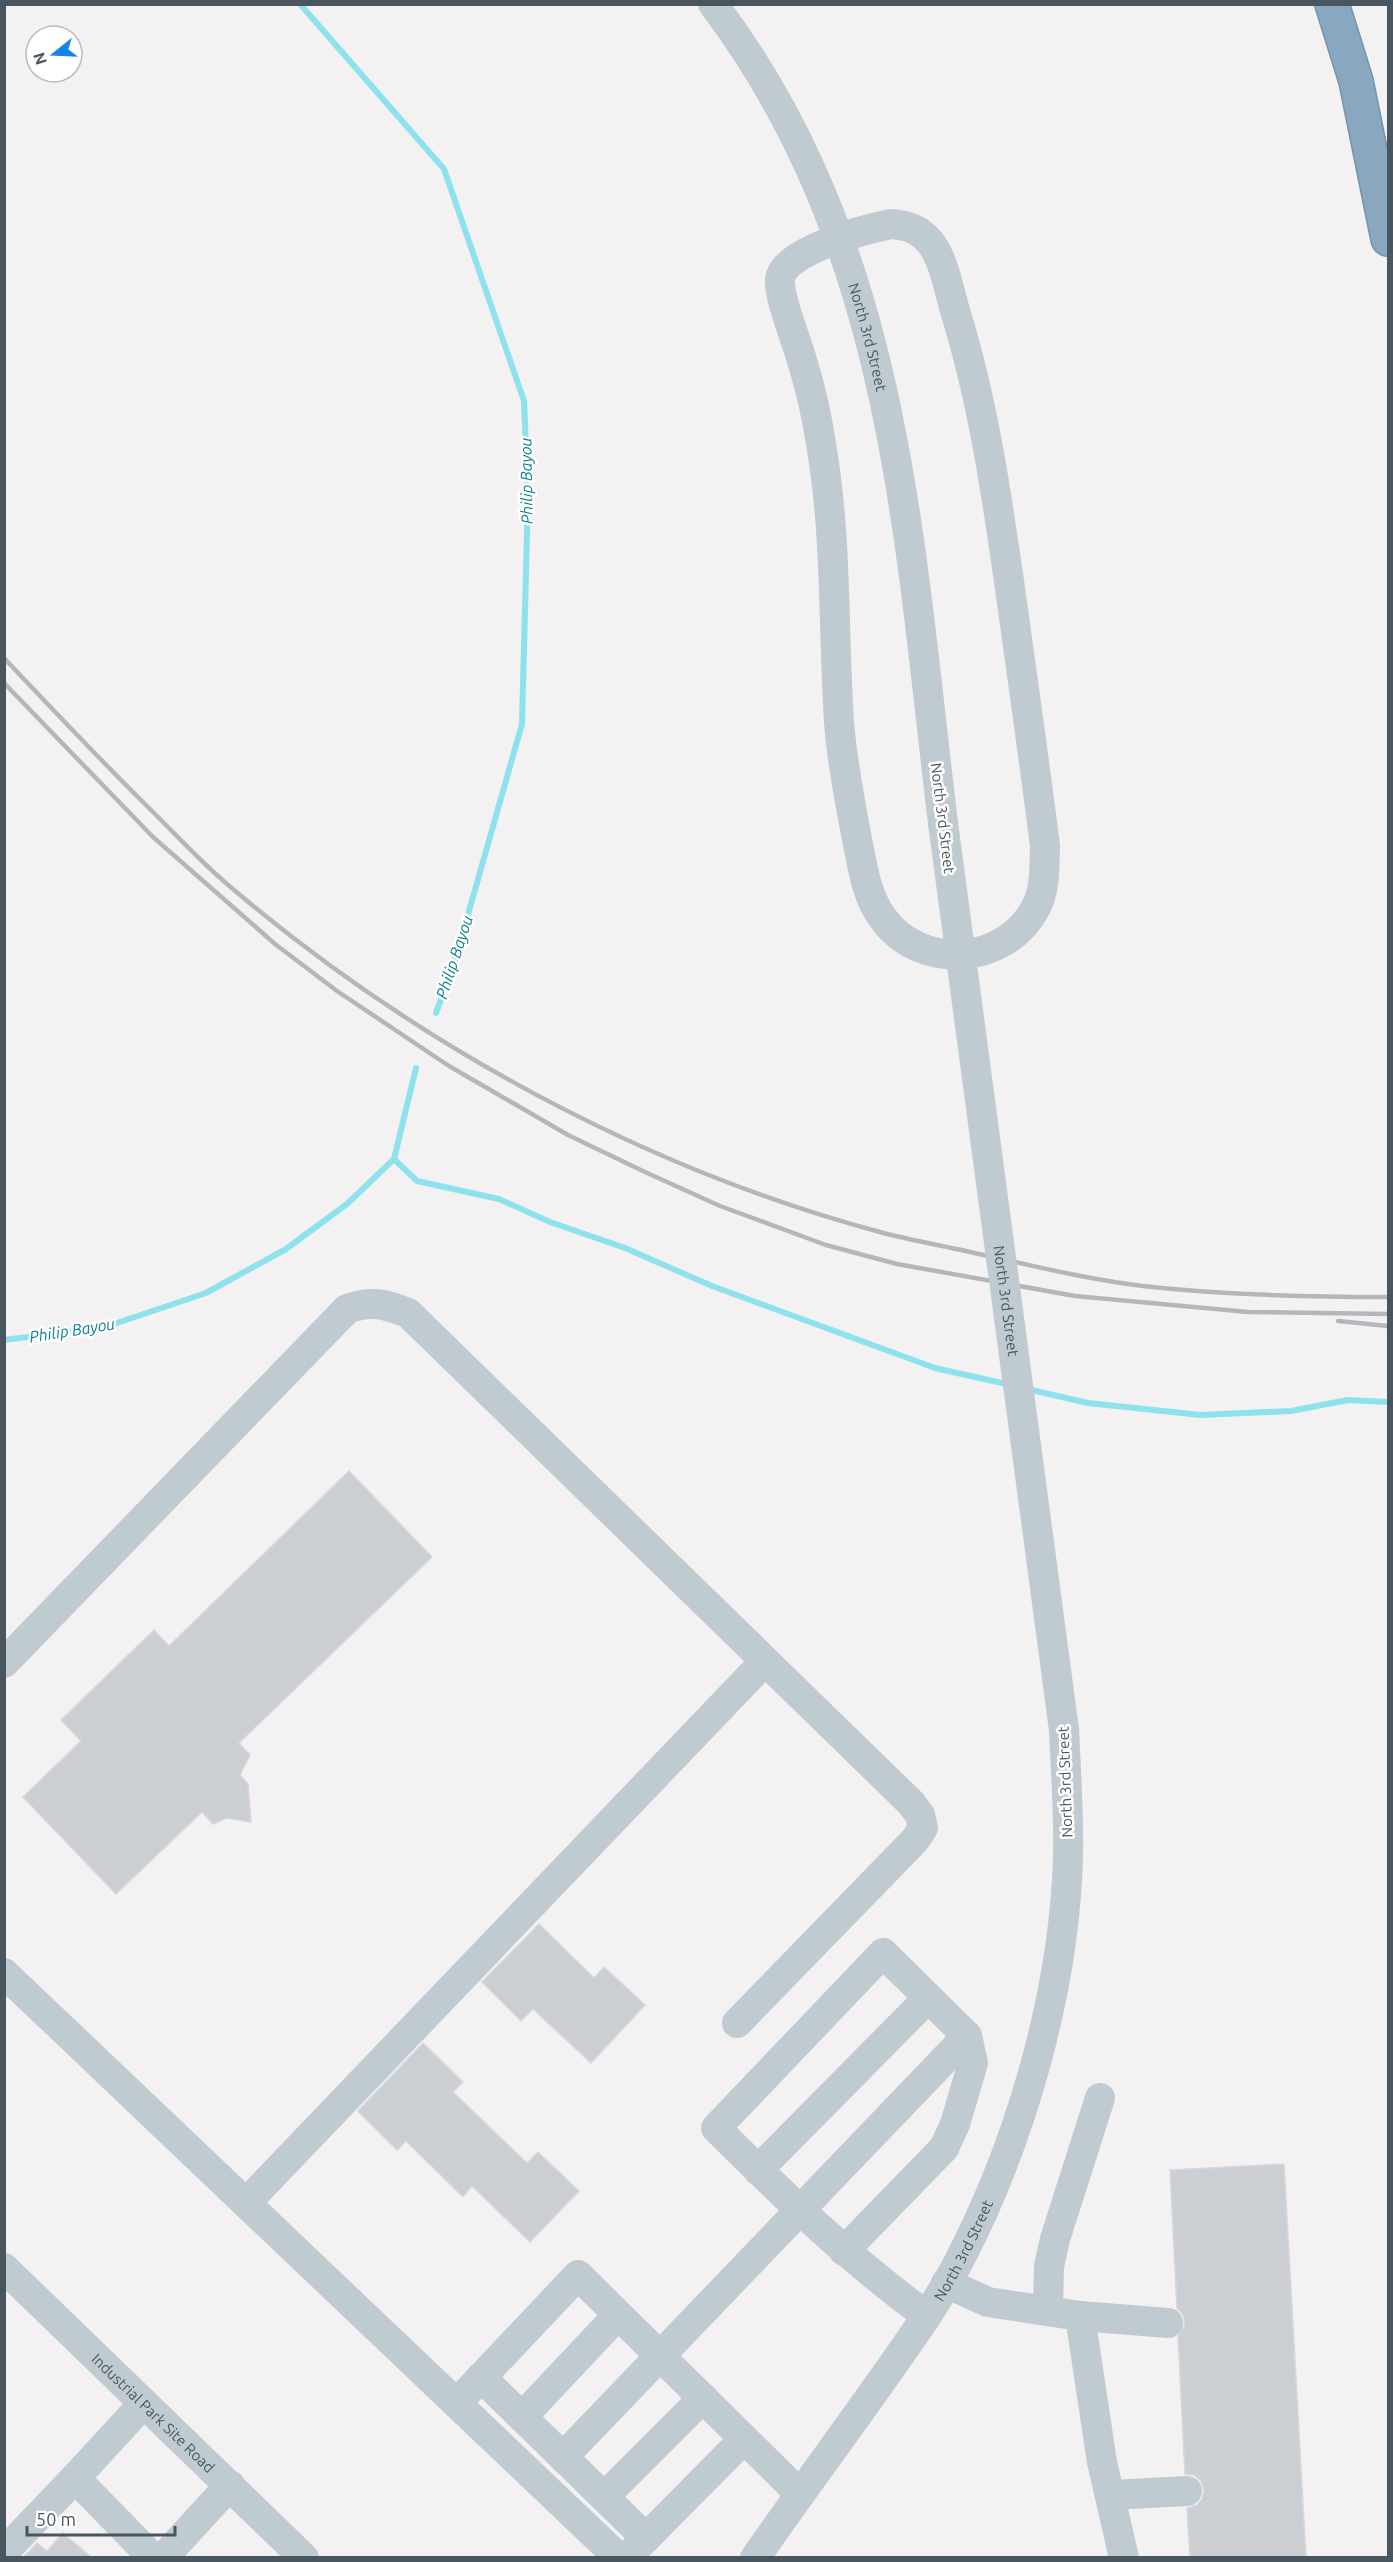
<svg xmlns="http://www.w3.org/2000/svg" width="1393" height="2562" viewBox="0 0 1393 2562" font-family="Ubuntu,sans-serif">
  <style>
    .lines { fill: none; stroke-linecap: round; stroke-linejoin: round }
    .stream { stroke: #8de2ee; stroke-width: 6 }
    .building { fill: #cbcfd4; stroke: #d5d8dd; stroke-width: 1.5 }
    .highway-casing { stroke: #7493ac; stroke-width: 36 }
    .minor { stroke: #bfcad1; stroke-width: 30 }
    .highway { stroke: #89a8c0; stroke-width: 33 }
    .rail { stroke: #b3b7bc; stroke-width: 4.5 }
    .minor-bridge { stroke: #bfcad1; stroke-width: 30 }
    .labels { text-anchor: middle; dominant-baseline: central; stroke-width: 5; stroke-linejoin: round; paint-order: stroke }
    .street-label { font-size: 15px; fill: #495660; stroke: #fff }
    .water-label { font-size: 16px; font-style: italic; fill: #0b8092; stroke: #fff }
  </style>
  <rect width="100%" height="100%" fill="#f4f1f2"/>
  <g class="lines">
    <g class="stream">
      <path d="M300 4 444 169 524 401 528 495 522 724 454 964 436 1013"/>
      <path d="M394 1159 417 1181 499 1199 550 1222 625 1248 712 1286 935 1368 1011 1385"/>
      <path d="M4 1340 105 1327 206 1293 286 1249 347 1204 394 1159 416 1068"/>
      <path d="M1027 1389 1088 1403 1201 1415 1291 1411 1348 1400 1388 1402"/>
    </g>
  </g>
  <g class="building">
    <path d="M349 1471 432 1557 239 1743 250 1755 240 1775 248 1784 251 1822 226 1818 213 1824 202 1812 116 1894 23 1797 81 1741 61 1720 154 1630 169 1646Z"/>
    <path d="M539 1924 594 1978 604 1967 645 2005 591 2063 533 2009 521 2021 482 1982Z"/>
    <path d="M423 2043 463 2082 453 2092 527 2163 538 2152 579 2191 530 2242 472 2186 463 2197 406 2141 397 2150 358 2111Z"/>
    <path d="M1284 2164 1306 2558H1190L1187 2508 1197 2505 1202 2499 1204 2491 1201 2481 1194 2475 1185 2474 1178 2336 1185 2324 1183 2315 1177 2308 1170 2170Z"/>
    <path d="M63 2533 92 2558H23L37 2543 47 2551Z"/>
  </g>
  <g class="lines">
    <g class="highway-casing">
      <path id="highway" d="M1332 4 1356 81 1388 239"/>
    </g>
    <g class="minor">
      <path id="s1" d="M713 4C896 246 908 535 943 823"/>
      <path d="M891 224C907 225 919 229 930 242 945 261 949 292 956 314 983 402 996 491 1009 581 1021 669 1034 758 1045 846 1044 866 1046 888 1036 907 1006 966 919 971 882 917 865 894 862 862 856 834 849 797 842 760 839 722 833 629 837 536 821 444 817 417 811 390 803 364 798 344 778 297 780 279 783 251 866 229 891 224Z"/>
      <path d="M4 1663 347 1309C371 1300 385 1304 408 1313L911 1803 920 1815 923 1828 915 1840 737 2023"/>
      <path d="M4 1973 619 2558"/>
      <path d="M758 2170 928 1998"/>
      <path d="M247 2202 765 1661"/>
      <path d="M844 2251 944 2148 955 2124 973 2063 967 2036 883 1953 716 2128C783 2195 850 2260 927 2316"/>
      <path id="s2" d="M4 2268 304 2558"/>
      <path d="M946 2283 988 2302 1080 2316 1102 2462 1124 2558"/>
      <path d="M1048 2311 1049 2266 1055 2239 1100 2098"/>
      <path d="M1080 2316 1168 2323"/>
      <path d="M481 2377 646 2538"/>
      <path d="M144 2403 75 2478 153 2558"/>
      <path d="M457 2403 578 2275 800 2494"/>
      <path d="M522 2417 618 2315"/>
      <path d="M563 2457 967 2036"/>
      <path d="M1110 2495 1187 2491"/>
      <path d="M604 2497 703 2398"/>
      <path d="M633 2551 744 2439"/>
      <path d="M4 2552 75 2478"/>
      <path d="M163 2558 230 2485"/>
      <path id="s3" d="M755 2558C796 2499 839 2441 880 2383 908 2343 937 2304 959 2261 1021 2142 1064 1992 1068 1858 1069 1816 1066 1773 1064 1730"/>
    </g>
    <use href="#highway" class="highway"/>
    <g class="rail">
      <path d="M4 658C53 710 102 762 153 812 177 836 201 862 227 884 414 1044 648 1171 887 1234 920 1242 954 1248 988 1256 1039 1267 1091 1280 1143 1286 1225 1295 1307 1297 1388 1297"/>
      <path d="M4 683 153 837 275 944 337 991 449 1066 568 1135 645 1172 720 1206 826 1245 897 1264 1075 1296 1248 1312 1388 1314"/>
      <path d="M1338 1321 1388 1326"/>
    </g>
    <path class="minor-bridge" id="s4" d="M943 823 1064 1730"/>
  </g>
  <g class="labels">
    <g class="street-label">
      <text stroke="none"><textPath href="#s1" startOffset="370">North 3rd Street</textPath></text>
      <text transform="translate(943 818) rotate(83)">North 3rd Street</text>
      <text stroke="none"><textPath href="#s4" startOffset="482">North 3rd Street</textPath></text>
      <text transform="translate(1065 1782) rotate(-92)">North 3rd Street</text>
      <text stroke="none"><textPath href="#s3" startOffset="372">North 3rd Street</textPath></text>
      <text stroke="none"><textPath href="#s2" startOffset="208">Industrial Park Site Road</textPath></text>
    </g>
    <g class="water-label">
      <text transform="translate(526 481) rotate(-91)">Philip Bayou</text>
      <text transform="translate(454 957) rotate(-72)">Philip Bayou</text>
      <text transform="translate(72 1330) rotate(-9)">Philip Bayou</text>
    </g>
  </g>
  <rect width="1393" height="2562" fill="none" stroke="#495660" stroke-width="12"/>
  <g transform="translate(54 54) rotate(252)"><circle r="28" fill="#ffffff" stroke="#b6bbbf" stroke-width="1.5"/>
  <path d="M0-4.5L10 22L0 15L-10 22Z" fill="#1683ea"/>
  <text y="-9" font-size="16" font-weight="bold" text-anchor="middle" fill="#495660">N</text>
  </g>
  <path d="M27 2526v9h148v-9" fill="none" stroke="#495660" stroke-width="3"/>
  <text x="36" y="2526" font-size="18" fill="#495660" stroke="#ffffff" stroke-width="4.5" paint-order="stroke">50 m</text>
</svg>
